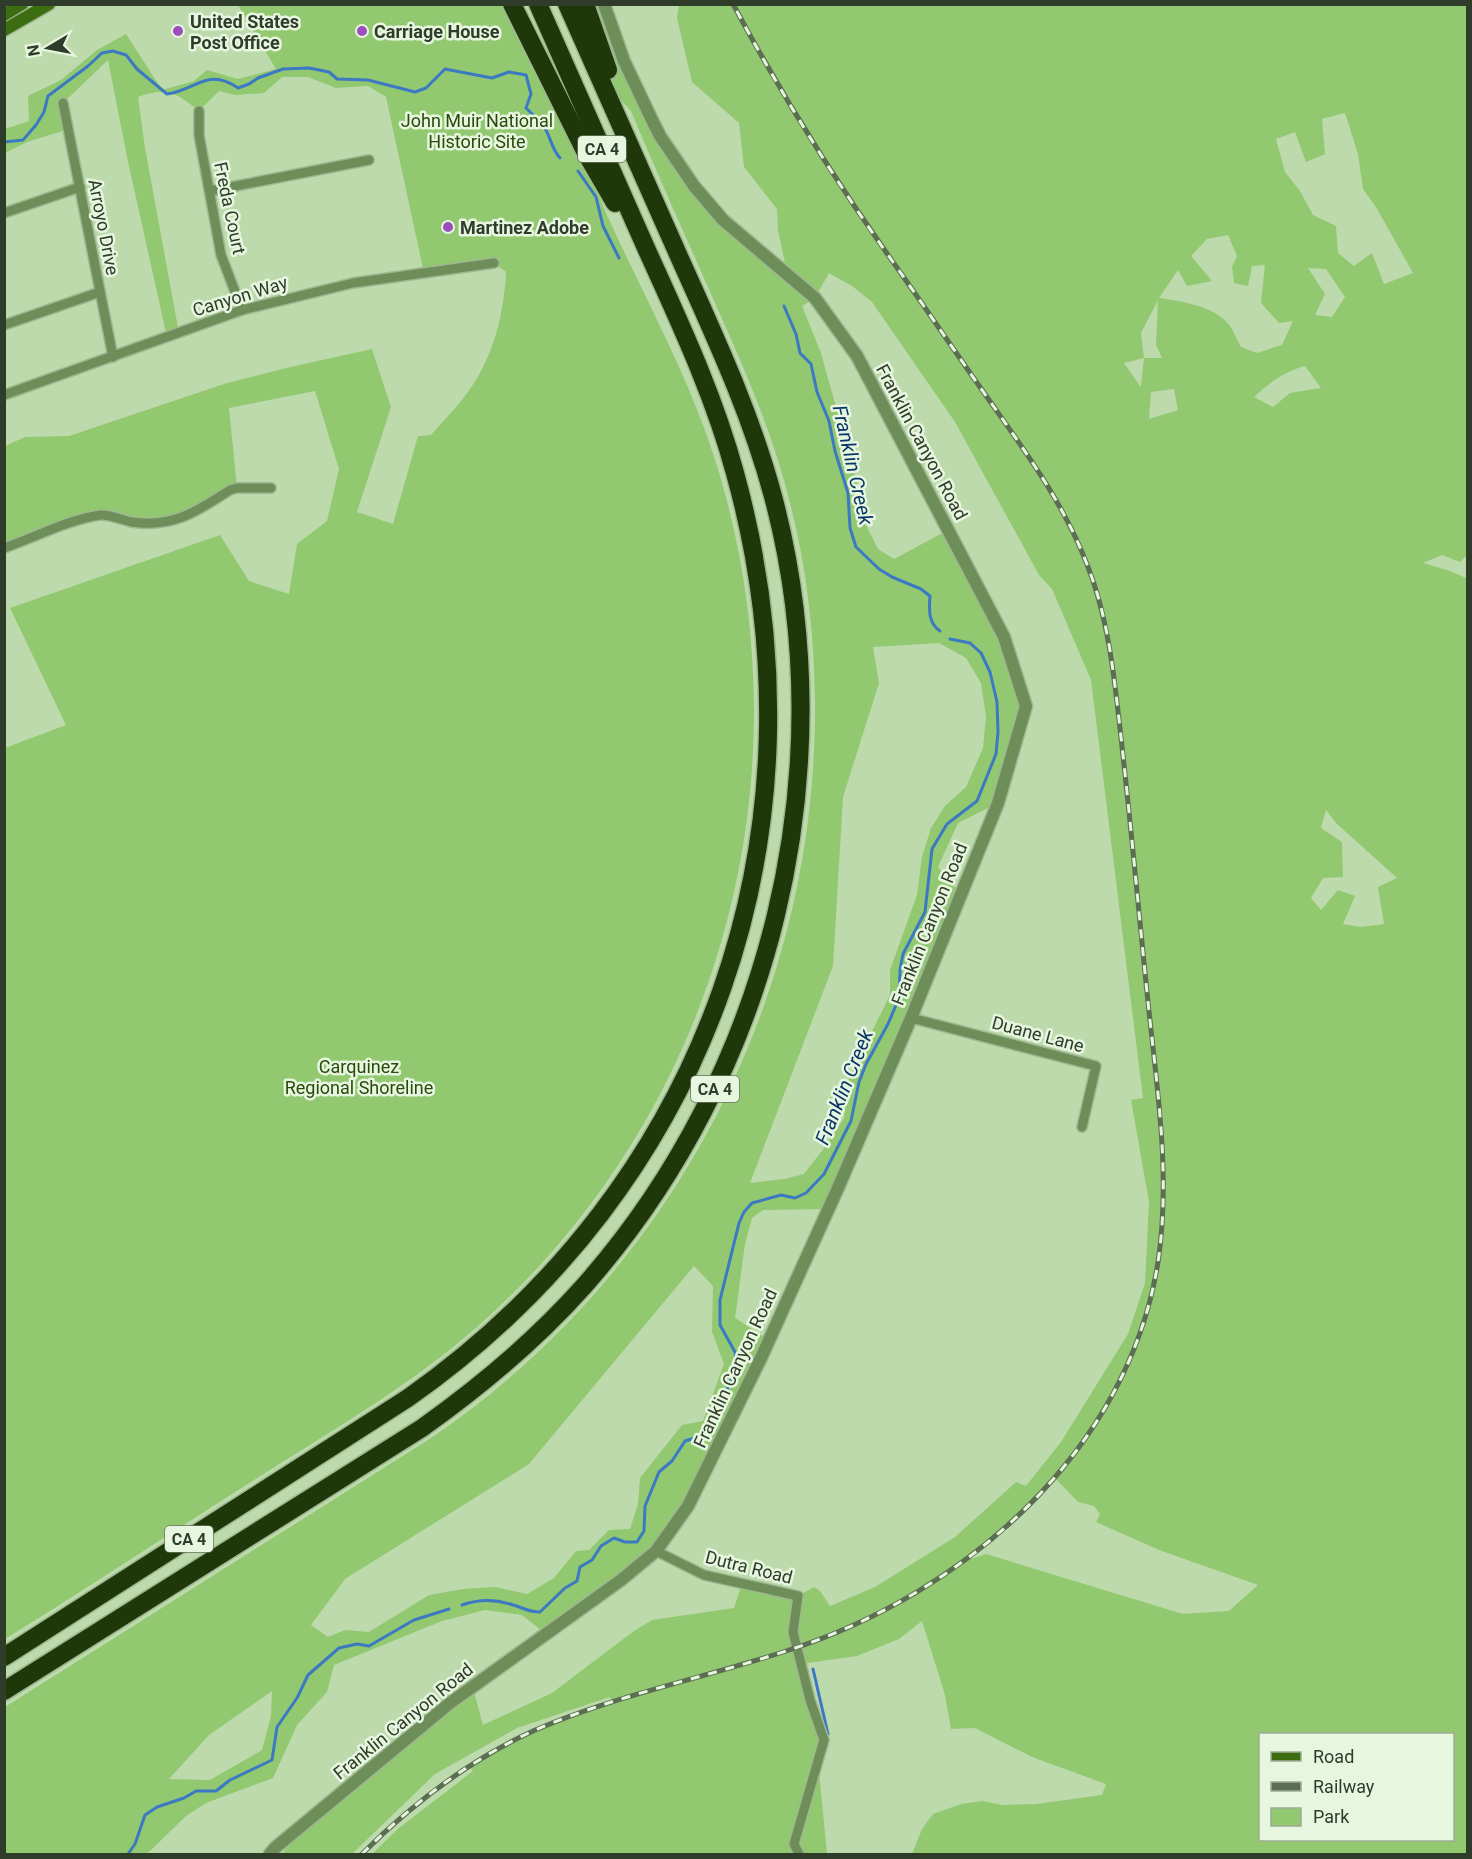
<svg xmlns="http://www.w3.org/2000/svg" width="1472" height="1859" viewBox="0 0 1472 1859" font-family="Roboto,sans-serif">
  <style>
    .green { fill: #92c870; fill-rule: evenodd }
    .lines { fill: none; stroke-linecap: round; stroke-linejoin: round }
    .stream { stroke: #3b79c3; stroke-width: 3 }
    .minor-casing { stroke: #9eb790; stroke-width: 12 }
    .tertiary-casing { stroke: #9eb790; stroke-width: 15 }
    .secondary-casing { stroke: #9eb790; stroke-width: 15 }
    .motorway-casing { stroke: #9eb790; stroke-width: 21 }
    .minor { stroke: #6d8e59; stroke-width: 9 }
    .tertiary { stroke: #6d8e59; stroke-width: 12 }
    .secondary { stroke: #3d6d11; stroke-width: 12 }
    .motorway { stroke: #1e380a; stroke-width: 18 }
    .rail-casing { stroke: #5b6d52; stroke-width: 5 }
    .rail { stroke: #e7f6df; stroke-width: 3; stroke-dasharray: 9; stroke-linecap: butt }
    .poi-dot { fill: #9c4dbe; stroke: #e7f6df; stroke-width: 2 }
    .labels { text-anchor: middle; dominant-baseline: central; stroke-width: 5; stroke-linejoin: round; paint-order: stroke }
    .shield { fill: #e7f6df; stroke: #677460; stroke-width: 1.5 }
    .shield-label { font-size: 16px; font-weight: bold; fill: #303c2a }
    .poi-label { font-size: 18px; font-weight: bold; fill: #303c2a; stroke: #e7f6df; text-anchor: start }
    .park-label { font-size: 18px; fill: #284a0b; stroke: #e7f6df }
    .street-label { font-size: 18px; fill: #303c2a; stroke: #e7f6df }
    .water-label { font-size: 20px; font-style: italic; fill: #0a3667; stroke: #e7f6df }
  </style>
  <rect width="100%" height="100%" fill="#bddaad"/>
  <g class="green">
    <path d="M238 5H506C532 56 559 107 583 159 593 181 601 203 611 224 648 304 691 381 717 466 812 774 721 1112 478 1326 415 1382 341 1425 270 1470 181 1526 94 1584 5 1639V748L66 725 10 608 220 535 249 581 289 594 297 544 327 521 339 469 315 391 229 408 237 488 162 522 103 515 5 548V446L25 437 69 436 227 383 286 368 372 349 391 407 357 512 393 524 418 436 431 435C444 420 459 405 470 389 494 355 504 313 506 272L494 263 424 273 386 97 368 86 336 88 308 77H282L264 93 235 95 219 91 199 111C176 92 166 87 138 97L145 148 179 333 167 337 127 157 108 60 63 103 69 129 27 142 5 153V129L29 121 28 96 61 80 97 50 126 34 162 90 194 81 207 70 238 79 276 69Z"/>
    <path d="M585 5H604L624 61 694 186 787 273 778 230 777 209 744 167 739 123 692 82 677 18 679 5H1467V555L1460 562 1442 555 1423 563 1450 571 1466 578 1468 577 1467 1854H912L922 1829 933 1814 961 1804 982 1801 1002 1805 1036 1804 1102 1795 1106 1784 1032 1757 975 1728 951 1729 945 1695 922 1621 899 1639 857 1656 801 1664 824 1740 818 1761 827 1854H372L399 1828 473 1771 469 1766 534 1731 612 1703 610 1697 517 1728 435 1774 352 1854H282L289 1845 474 1692 483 1725 552 1693 634 1631 652 1620 734 1608 742 1583 798 1596 814 1587 820 1591 830 1606 875 1587 955 1537 1016 1482 1026 1486 1061 1442 1128 1334 1145 1283 1149 1202 1131 1100 1143 1098 1091 680 1052 589 1039 575 955 422 872 302 852 286 829 273 815 298 802 306 821 353 856 479 865 523 878 549 894 559 948 530 1004 637 1026 706 998 803 958 823 938 867 961 895 828 1209 763 1210 752 1218 745 1244 735 1318 769 1340 721 1443 656 1551 546 1634 522 1615 485 1610 442 1621 334 1665 327 1692 297 1725 273 1778 206 1803 186 1816 149 1852 144 1854H5V1707L428 1440C673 1275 818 996 815 700 814 635 807 570 791 507 774 436 745 370 715 303 687 239 658 176 631 111L617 96ZM1345 113 1358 154 1363 189 1376 207 1413 273 1384 284 1372 253 1354 266 1338 253 1336 226 1313 215 1300 191 1285 172 1276 139 1295 132 1306 162 1325 154 1322 119ZM1228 235 1237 256 1232 267 1234 283 1248 286 1252 266 1265 265 1261 303 1279 323 1293 321 1282 345 1257 353 1241 347C1237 340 1234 332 1230 326 1216 306 1180 301 1159 298L1178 270 1187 286 1212 281 1191 256 1207 239ZM1308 268 1326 269 1345 297 1332 317 1315 315 1325 294ZM1158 300 1156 345 1162 358H1144L1141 333ZM1144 358 1141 386H1140L1124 363ZM1305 366 1321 388 1290 393 1273 407 1254 397C1270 382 1284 372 1305 366ZM1174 389 1178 410 1149 419 1151 392ZM939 643 966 658 981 683 986 717 983 748 966 787 945 806 931 828 922 857 917 895 890 970V995L849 1078 844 1118 825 1147 804 1174 784 1179 750 1183 833 966 843 797 879 683 873 647ZM1326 810 1337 824 1397 878 1378 887 1384 924 1361 927 1343 924 1355 896 1338 890 1321 910 1311 898 1323 878 1343 877 1342 842 1321 828ZM694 1266 713 1286 712 1332 724 1364 703 1421 682 1425 640 1478 638 1504 630 1529 609 1530 589 1550 576 1551 554 1578 527 1594 495 1587 464 1589 429 1595 369 1632 345 1630 328 1637 311 1625 345 1579 529 1464ZM1054 1477 1078 1502 1094 1506 1100 1514 1096 1522 1159 1550 1258 1585 1229 1611 1183 1614 986 1554 968 1560 1019 1515ZM272 1691 271 1716 262 1750 210 1780 169 1779 209 1735ZM1260 1734H1452V1840H1260Z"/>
  </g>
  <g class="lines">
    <g class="stream">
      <path d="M4 142 23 140 36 125 44 112 48 96 88 66 102 53 113 51 126 55 137 69 167 94C197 90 207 67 238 88L249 84 258 78 283 69 309 68 329 72 337 79 368 80 415 92 426 88 445 69 492 78 509 72 526 75 531 94 526 108C532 114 539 120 544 127 551 137 551 148 560 158"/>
      <path d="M578 171 596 197 603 226 619 258"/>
      <path d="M784 306 796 334 800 353 811 364 817 392 829 421 835 451 848 493 850 528 856 547 879 569 892 577 921 589 930 596C929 609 928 623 940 631"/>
      <path d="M462 1605C479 1599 496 1599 513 1605 524 1608 528 1612 540 1612L565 1588 577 1581 580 1567 592 1560 601 1546 614 1538 625 1542H637L644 1531 645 1506 659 1472 672 1461 685 1441 701 1436 715 1420 737 1365 735 1352 720 1325V1300L739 1223 744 1212 752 1203 781 1195 795 1198 806 1193 824 1174 851 1121 859 1082 866 1064 888 1024 899 998 900 970 903 954 925 912 932 849 947 824 977 801 996 754 998 732 997 702 990 672 981 653 970 643 950 639"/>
      <path d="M813 1669 828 1734"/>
      <path d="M128 1854 135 1844 145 1815 157 1807 184 1798 196 1791H216L230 1780 272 1760 277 1727 297 1698 308 1675 339 1648 357 1644 369 1646 414 1620 449 1609"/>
    </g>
    <g class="minor-casing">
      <g id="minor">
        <path d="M63 103 113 357"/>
        <path d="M199 111V135L221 255 242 310"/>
        <path d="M210 191 369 160"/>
        <path d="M4 213 80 187"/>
        <path d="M4 325 100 292"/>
        <path d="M4 395 242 310 353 283 494 263"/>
        <path d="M4 548C36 537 67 520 100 515 110 514 122 520 132 522 173 528 198 511 230 490L237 488H271"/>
        <path d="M911 1018 1096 1066 1082 1127"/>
        <path d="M656 1551 704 1575 798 1596 793 1632 810 1700 824 1740 794 1844 799 1854"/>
      </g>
    </g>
    <g class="tertiary-casing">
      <path id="tertiary" d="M270 1854 276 1847 450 1703 621 1580 656 1551 688 1506 761 1358 838 1188 911 1018 998 803 1026 706 1004 637 857 356 815 298 723 220 694 186 660 136 652 120 624 61 604 4"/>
    </g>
    <g class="secondary-casing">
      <g id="secondary">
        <path d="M4 15 22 4"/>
        <path d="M4 30 49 4"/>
      </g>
    </g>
    <g class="motorway-casing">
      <g id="motorway">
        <path d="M512 4 587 155 615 203"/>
        <path d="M585 4 608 70"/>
        <path d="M4 1657 408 1398C711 1185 833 829 735 473 714 395 679 321 646 248 610 167 574 85 538 4"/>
        <path d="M4 1691 422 1428C481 1386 536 1340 584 1286 771 1075 845 772 774 500 752 416 716 339 681 261 643 176 605 90 567 4"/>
      </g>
    </g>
    <use href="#minor" class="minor"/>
    <use href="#tertiary" class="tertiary"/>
    <use href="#secondary" class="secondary"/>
    <use href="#motorway" class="motorway"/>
    <g class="rail-casing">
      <path id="rail" d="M362 1854C412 1804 468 1761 533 1731 615 1695 705 1678 789 1650 965 1593 1128 1452 1158 1262 1171 1176 1157 1088 1148 1002 1137 896 1128 791 1115 686 1110 645 1103 605 1088 567 1066 508 1030 458 994 407 960 359 927 310 893 262 834 179 781 94 733 4"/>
    </g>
    <use href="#rail" class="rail"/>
  </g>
  <g class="poi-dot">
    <circle cx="178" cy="31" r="6"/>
    <circle cx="362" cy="31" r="6"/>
    <circle cx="448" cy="227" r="6"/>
  </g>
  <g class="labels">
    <g class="shield">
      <rect x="578" y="136" width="48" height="26" rx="4.5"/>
      <rect x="691" y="1076" width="48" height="26" rx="4.5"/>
      <rect x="165" y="1526" width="48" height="26" rx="4.5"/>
    </g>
    <g class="shield-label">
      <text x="602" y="149">CA 4</text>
      <text x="715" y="1089">CA 4</text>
      <text x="189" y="1539">CA 4</text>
    </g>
    <g class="poi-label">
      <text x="190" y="21">United States<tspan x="190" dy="21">Post Office</tspan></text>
      <text x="374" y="31">Carriage House</text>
      <text x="460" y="227">Martinez Adobe</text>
    </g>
    <g class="park-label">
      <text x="477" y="120">John Muir National<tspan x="477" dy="21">Historic Site</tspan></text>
      <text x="359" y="1066">Carquinez<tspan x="359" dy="21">Regional Shoreline</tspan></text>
    </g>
    <g class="street-label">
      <text transform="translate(230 208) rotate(78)">Freda Court</text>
      <text transform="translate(104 227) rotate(79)">Arroyo Drive</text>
      <text transform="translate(240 296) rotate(-17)">Canyon Way</text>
      <text transform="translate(922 442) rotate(62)">Franklin Canyon Road</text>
      <text transform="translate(929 924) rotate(-68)">Franklin Canyon Road</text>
      <text transform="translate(1038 1034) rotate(15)">Duane Lane</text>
      <text transform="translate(735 1368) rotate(-65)">Franklin Canyon Road</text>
      <text transform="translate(749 1567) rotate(14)">Dutra Road</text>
      <text transform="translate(403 1721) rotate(-39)">Franklin Canyon Road</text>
    </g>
    <g class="water-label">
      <text transform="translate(853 465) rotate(77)">Franklin Creek</text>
      <text transform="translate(844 1087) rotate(-68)">Franklin Creek</text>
    </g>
  </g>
  <rect width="1472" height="1859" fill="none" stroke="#303c2a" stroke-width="12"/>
  <rect x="1259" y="1733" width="195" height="108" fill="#e7f6df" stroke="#9eac97" stroke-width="1.5"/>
  <rect x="1271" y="1752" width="30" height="9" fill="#3d6d11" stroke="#9eac97" stroke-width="1.5"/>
  <text x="1313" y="1763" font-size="18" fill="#303c2a">Road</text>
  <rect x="1271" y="1782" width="30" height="9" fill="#5b6d52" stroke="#9eac97" stroke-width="1.5"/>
  <text x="1313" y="1793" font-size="18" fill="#303c2a">Railway</text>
  <rect x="1271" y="1808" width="30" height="18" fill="#92c870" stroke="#9eac97" stroke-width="1.5"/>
  <text x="1313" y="1823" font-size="18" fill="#303c2a">Park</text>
  <g transform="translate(48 48) rotate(260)" stroke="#e7f6df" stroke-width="4.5" paint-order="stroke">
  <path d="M0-4.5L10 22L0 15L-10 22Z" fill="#303c2a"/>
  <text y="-9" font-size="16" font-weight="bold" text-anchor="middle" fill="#303c2a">N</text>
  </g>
</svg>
